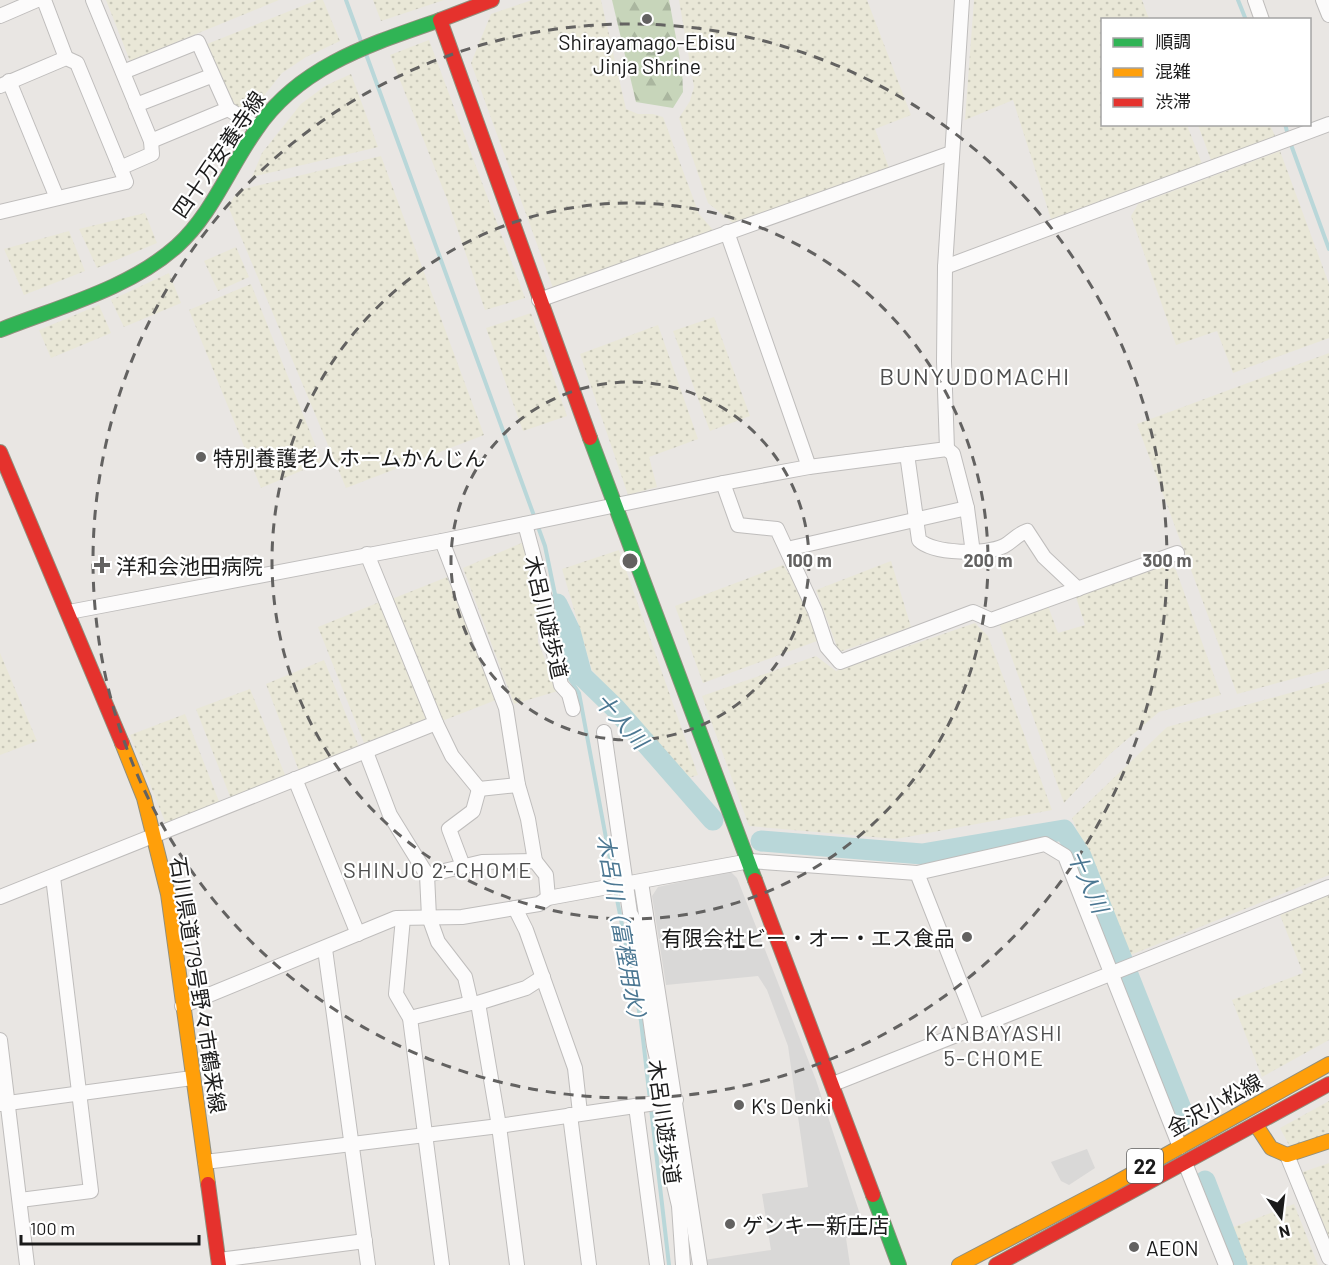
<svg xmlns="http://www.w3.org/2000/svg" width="1329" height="1265" viewBox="0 0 1329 1265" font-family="Barlow,'Noto Sans JP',sans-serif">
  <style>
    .farmland { fill: url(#farmland-dots) }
    .forest { fill: url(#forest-firs) }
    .parking { fill: #d9d8d7 }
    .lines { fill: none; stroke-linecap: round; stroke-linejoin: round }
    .stream { stroke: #b9d7d9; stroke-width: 4 }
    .river { stroke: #b9d7d9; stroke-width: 21 }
    .street-casing { stroke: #bfbdbc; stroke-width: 16 }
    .fast-casing { stroke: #918f7d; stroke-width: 16 }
    .slow-casing { stroke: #918f7d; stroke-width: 16 }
    .jam-casing { stroke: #918f7d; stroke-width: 16 }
    .street { stroke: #fcfbfb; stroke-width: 14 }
    .fast { stroke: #30b455; stroke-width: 14 }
    .slow { stroke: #ff9f0a; stroke-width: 14 }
    .jam { stroke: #e5322d; stroke-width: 14 }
    .ring { fill: none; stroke: #636261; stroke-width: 3; stroke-dasharray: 10 8 }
    .poi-dot { fill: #636261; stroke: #fff; stroke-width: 2 }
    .labels { text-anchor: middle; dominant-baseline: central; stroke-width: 4.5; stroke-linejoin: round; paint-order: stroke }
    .shield { fill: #fff; stroke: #5f5f5f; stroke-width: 1.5 }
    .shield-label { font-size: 20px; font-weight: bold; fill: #1b1b1b }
    .poi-label { font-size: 21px; fill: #1b1b1b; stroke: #fff; text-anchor: start }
    .street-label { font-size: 21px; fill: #1b1b1b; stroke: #fff }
    .water-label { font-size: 22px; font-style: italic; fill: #4b7792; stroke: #fff }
    .neighbourhood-label { font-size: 22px; letter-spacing: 1.5px; fill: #4e4e4e; stroke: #fff }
    .quarter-label { font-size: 24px; letter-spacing: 1.5px; fill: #4e4e4e; stroke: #fff }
    .centre { fill: #636261; stroke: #fff; stroke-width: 3 }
    .ring-label { font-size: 18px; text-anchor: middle; font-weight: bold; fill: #636261; stroke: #fff; stroke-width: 4.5; stroke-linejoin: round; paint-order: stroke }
  </style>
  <defs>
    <pattern id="farmland-dots" width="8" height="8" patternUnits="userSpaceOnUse" patternTransform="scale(1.5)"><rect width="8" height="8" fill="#e9e7d7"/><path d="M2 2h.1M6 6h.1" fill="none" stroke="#c7c6b8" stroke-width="1.8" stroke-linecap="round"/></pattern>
    <pattern id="forest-firs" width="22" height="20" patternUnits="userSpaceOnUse" patternTransform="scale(1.5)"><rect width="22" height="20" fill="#c7d5ba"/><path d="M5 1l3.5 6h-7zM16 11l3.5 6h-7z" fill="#aab69f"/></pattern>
  </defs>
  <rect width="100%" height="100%" fill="#e9e6e3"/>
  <g class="farmland">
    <path d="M106 0H279L130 61Z"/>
    <path d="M317 0H323L340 41 306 57 282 73 247 117 233 103 207 44Z"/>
    <path d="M373 0H444L381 21Z"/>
    <path d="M532 0H601L626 109 638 114H653L663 117 699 214 713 230 553 288 471 63 491 14Z"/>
    <path d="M679 0H867L911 115 875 129 889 168 733 223 708 203 679 118 690 101 694 87Z"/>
    <path d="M974 0H1142L1149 19 1102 20V124L1187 125 1202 164 1051 219 1013 100 965 120Z"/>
    <path d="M429 40 525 298 485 310 447 199 390 55Z"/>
    <path d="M351 74 378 147 252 177 262 153 301 104 325 86Z"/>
    <path d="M1198 125H1270L1275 136 1211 160Z"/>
    <path d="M1280 151 1329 284V338L1233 373 1217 331 1176 345 1131 216 1138 204Z"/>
    <path d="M381 156 484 435 346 488 228 206 239 190Z"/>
    <path d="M145 213 157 243 97 268 79 229Z"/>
    <path d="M69 231 85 271 24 295 4 249Z"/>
    <path d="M236 247 249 277 218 291 204 261Z"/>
    <path d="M169 273 181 303 124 327 111 300Z"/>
    <path d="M251 284 322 462 261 488 189 310Z"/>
    <path d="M99 305 111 333 51 358 39 330Z"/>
    <path d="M531 313 567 416 523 431 486 328Z"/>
    <path d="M714 317 750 416 710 431 673 331Z"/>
    <path d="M658 325 698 439 649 457 657 487 628 495 580 354Z"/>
    <path d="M1329 353V669L1237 694 1137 424Z"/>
    <path d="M524 542 538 610V642L558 691 514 704 463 568Z"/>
    <path d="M619 550 698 775 688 778 592 670 562 569Z"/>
    <path d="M891 561 911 627 839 652 816 590Z"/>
    <path d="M1165 563 1176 570 1221 695 1159 712 1110 754 1064 803 1000 625 1048 606 1058 633 1085 625 1075 594Z"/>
    <path d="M783 565 806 599 817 641 703 683 675 606Z"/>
    <path d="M447 577 496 700 442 721 392 599Z"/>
    <path d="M382 601 428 719 364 743 318 627Z"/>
    <path d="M975 623 988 636 1052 810 896 839 749 826 702 696 816 656 836 671Z"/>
    <path d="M0 653 37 741 0 755Z"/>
    <path d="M324 660 359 747 299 771 266 684Z"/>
    <path d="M1329 682V875L1128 956 1072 818 1167 727Z"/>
    <path d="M250 689 286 777 231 799 196 709Z"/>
    <path d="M185 714 220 804 166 824 130 735Z"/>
    <path d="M1329 895V1040L1262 1077 1232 1000 1303 973 1280 915Z"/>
    <path d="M1329 1101V1133L1290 1147 1280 1128Z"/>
    <path d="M1329 1163V1241L1300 1173Z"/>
    <path d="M1294 1204 1318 1265H1246L1231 1228Z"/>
  </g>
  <path class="forest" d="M612 0H669L682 70 683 92 673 108 636 102Z"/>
  <g class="parking">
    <path d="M730 871 737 878 816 1080 867 1236 846 1238 850 1265H705L704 1260 771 1250 762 1194 808 1187 788 1046 767 990 758 976 666 985 652 896 658 887Z"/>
    <path d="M1087 1149 1095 1168 1069 1185 1061 1181 1051 1162Z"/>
  </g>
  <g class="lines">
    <g class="stream">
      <path d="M346 0 362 44"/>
      <path d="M1238 0 1246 20"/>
      <path d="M366 54 545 546 557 604 558 632 570 679 579 693 614 881"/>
      <path d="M1285 124 1288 135"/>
      <path d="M1290 142 1329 249"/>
      <path d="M615 889 641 1021 650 1100"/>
      <path d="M651 1108 669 1265"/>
    </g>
    <g class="river">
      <path d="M557 604 570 631 582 676 615 708 713 820"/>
      <path d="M761 841 922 854 1064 830 1081 856 1184 1116"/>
      <path d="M1205 1181 1237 1265"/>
    </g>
    <g class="street-casing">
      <g id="street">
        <path d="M44 0 66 58"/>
        <path d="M93 0 151 141 228 109"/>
        <path d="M1255 0 1262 20"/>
        <path d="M1323 0 1329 15"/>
        <path d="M0 16 37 0"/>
        <path d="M123 72 198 42 228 109 257 127"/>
        <path d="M9 81 57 198"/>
        <path d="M0 86 66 58 77 63 126 182 0 212"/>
        <path d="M136 105 211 76"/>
        <path d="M120 168 152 154 151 141"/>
        <path d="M727 232 809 467"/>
        <path d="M945 267 1329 124"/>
        <path d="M539 300 951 153"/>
        <path d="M947 449 953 454 967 508 973 553"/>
        <path d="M907 454 919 540C933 554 986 555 1004 546 1013 541 1016 535 1027 531L1044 557 1078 589"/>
        <path d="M723 483 738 525 777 529 815 611 827 647 840 662 973 612 991 620 1177 553"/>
        <path d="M525 524 546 602 549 632 561 685 569 694 573 709"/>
        <path d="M442 541 506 708 518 785 528 819 535 861"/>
        <path d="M787 549 967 508"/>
        <path d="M69 612 442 541 723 483 809 467 947 449 944 361 945 267 962 0"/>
        <path d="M436 723 452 756 479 789 518 785"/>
        <path d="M604 732 630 913 637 926 654 1046 667 1101 670 1168 679 1206 683 1265"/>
        <path d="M366 752 390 815 427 875 429 917 438 942 465 977 471 1003H478L499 1126 517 1265"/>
        <path d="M295 779 358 934"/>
        <path d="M463 866 449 829 473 811 479 789"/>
        <path d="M917 873 1045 844 1065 856 1180 1147"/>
        <path d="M427 875 482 862 535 861 546 875 548 898"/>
        <path d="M641 882 700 1265"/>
        <path d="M0 897 436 723 367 554"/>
        <path d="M515 908 526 930 575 1068 580 1113"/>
        <path d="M403 918 396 994 410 1018 442 1265"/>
        <path d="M325 949 368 1265"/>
        <path d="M478 1003 526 988 543 977"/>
        <path d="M182 1006 396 918 462 917 539 904 548 898 750 861 917 873 978 1028"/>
        <path d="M410 1018 471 1003"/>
        <path d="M0 1040 27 1265"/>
        <path d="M833 1084 1329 887"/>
        <path d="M1 1104 192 1078"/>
        <path d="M636 1106 657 1265"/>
        <path d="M570 1115 589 1265"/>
        <path d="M1287 1155 1329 1258"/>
        <path d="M205 1162 499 1126 676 1100"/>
        <path d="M1185 1163 1226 1265"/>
        <path d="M20 1200 91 1191 53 877"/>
        <path d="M219 1260 365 1241"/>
      </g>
    </g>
    <g class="fast-casing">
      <g id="fast">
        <path d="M0 330C58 307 129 289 177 246 212 214 229 168 256 130 299 66 371 44 440 20"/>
        <path d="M590 438 755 880"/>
        <path d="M873 1195 899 1265"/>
      </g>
    </g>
    <g class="slow-casing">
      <g id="slow">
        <path d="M122 743 144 798 168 894 208 1184"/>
        <path d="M1256 1125 1271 1148 1287 1155 1329 1141"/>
        <path d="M959 1265 1110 1186 1329 1064"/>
      </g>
    </g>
    <g class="jam-casing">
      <g id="jam">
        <path d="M492 0 440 20 590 438"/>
        <path d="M0 452 122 743"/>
        <path d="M755 880 873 1195"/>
        <path d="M208 1184 219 1265"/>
        <path d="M996 1265 1329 1084"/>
      </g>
    </g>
    <use href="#street" class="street"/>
    <use href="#fast" class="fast"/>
    <use href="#slow" class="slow"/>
    <use href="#jam" class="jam"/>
  </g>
  <g class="ring">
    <circle cx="630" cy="561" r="179"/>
    <circle cx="630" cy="561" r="358"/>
    <circle cx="630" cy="561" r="537"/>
  </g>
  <g class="poi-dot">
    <circle cx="647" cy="19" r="6"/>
    <circle cx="201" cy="457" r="6"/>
    <path d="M99 556h6v6h6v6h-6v6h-6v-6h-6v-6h6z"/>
    <circle cx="967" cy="937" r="6"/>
    <circle cx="739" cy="1105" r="6"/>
    <circle cx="730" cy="1224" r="6"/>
    <circle cx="1134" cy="1247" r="6"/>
  </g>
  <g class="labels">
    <rect class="shield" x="1127" y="1149" width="36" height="34" rx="4.5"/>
    <g class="shield-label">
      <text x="1145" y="1166">22</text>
    </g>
    <g class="poi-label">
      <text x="647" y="41" text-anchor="middle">Shirayamago-Ebisu<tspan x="647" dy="24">Jinja Shrine</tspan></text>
      <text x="213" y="457">特別養護老人ホームかんじん</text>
      <text x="116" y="565">洋和会池田病院</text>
      <text x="955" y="937" text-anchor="end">有限会社ビー・オー・エス食品</text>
      <text x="751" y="1105">K's Denki</text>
      <text x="742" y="1224">ゲンキー新庄店</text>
      <text x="1146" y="1247">AEON</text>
    </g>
    <g class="street-label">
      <text transform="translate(218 154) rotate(-56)">四十万安養寺線</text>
      <text transform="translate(547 617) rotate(77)">木呂川遊歩道</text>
      <text transform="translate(199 985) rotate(81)">石川県道179号野々市鶴来線</text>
      <text transform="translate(1214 1104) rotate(-29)">金沢小松線</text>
      <text transform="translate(665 1122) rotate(82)">木呂川遊歩道</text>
    </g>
    <g class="water-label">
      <text transform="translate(622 720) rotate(48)">十人川</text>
      <text transform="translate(1089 881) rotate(66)">十人川</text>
      <text transform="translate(623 932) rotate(80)">木呂川（富樫用水）</text>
    </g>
    <g class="neighbourhood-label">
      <text x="438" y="869">SHINJO 2-CHOME</text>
      <text x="994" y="1032">KANBAYASHI<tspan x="994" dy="25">5-CHOME</tspan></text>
    </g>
    <g class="quarter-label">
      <text x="975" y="375">BUNYUDOMACHI</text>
    </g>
  </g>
  <circle cx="630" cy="561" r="9" class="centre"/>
  <g class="ring-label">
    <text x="809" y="567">100 m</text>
    <text x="988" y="567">200 m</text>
    <text x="1167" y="567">300 m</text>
  </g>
  <rect x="1101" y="18" width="210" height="108" fill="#ffffff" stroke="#a4a4a4" stroke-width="1.5"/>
  <rect x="1113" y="38" width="30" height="9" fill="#30b455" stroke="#a4a4a4" stroke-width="1.5"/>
  <text x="1155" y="48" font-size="18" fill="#1b1b1b">順調</text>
  <rect x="1113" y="68" width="30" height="9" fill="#ff9f0a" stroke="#a4a4a4" stroke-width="1.5"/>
  <text x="1155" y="78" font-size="18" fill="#1b1b1b">混雑</text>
  <rect x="1113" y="98" width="30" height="9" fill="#e5322d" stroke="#a4a4a4" stroke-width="1.5"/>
  <text x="1155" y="108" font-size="18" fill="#1b1b1b">渋滞</text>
  <g transform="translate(1281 1217) rotate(166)" stroke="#ffffff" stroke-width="4.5" paint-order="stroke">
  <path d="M0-4.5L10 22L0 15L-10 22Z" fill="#1b1b1b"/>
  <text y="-9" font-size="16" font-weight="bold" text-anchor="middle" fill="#1b1b1b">N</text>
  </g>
  <path d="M21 1235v9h178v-9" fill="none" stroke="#1b1b1b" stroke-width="3"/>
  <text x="30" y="1235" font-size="18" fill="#1b1b1b" stroke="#ffffff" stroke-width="4.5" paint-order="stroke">100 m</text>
</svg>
